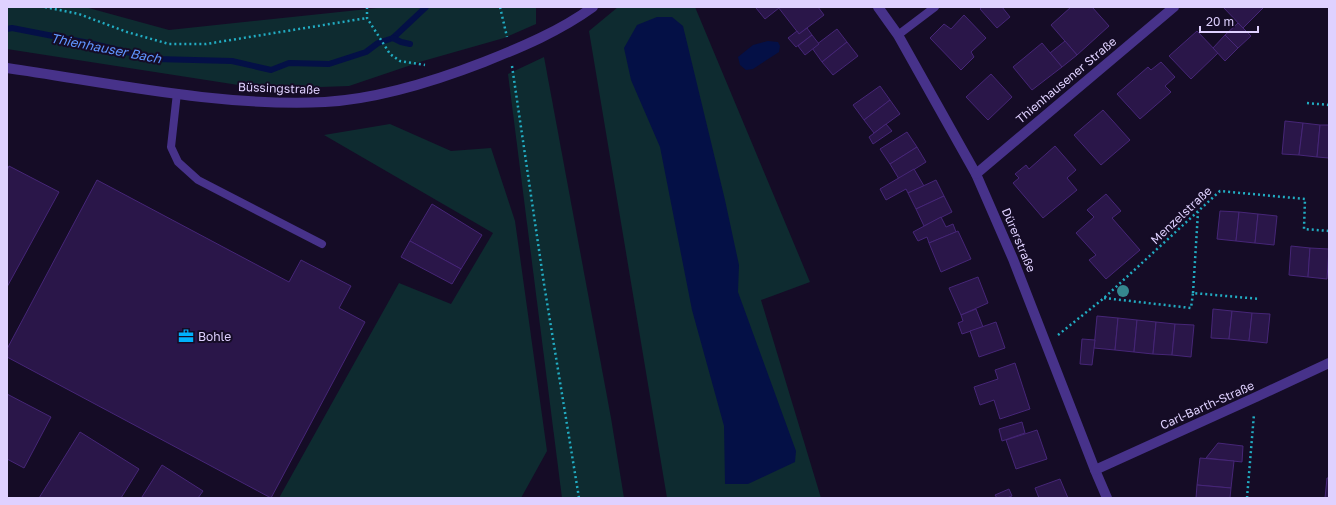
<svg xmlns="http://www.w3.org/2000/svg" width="1336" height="505" viewBox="0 0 1336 505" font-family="'Golos Text',sans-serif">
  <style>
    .green { fill: #0e2b30 }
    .water { fill: #041046 }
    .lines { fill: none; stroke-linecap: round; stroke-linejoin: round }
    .stream { stroke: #041046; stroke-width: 6 }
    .building { fill: #2a1649; stroke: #462677 }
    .path { stroke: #22acc2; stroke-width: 2.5; stroke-dasharray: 2 3; stroke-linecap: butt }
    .lane { stroke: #47328a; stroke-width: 8 }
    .street { stroke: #47328a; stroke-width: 10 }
    .tree { fill: #35878e }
    .labels { text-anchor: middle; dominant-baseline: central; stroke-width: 4; stroke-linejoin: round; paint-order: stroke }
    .street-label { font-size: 12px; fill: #dfd1ff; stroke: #150c26 }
    .poi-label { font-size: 12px; fill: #dfd1ff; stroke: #150c26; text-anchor: start }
    .water-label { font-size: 13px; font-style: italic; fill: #5f95ff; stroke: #150c26 }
  </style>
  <rect width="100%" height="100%" fill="#150c26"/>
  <g class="green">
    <path d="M7 7H85L169 30 387 7H536V24L504 38 423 61 349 86 264 89 7 49Z"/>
    <path d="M618 7H695L810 282 761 300 821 498H667L589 31Z"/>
    <path d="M544 57 611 418 624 498H562L508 74Z"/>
    <path d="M390 124 451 151 491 148 515 221 547 451 521 498H279L399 283 451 304 493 233 324 135Z"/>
  </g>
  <g class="water">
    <path d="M657 17H672L683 26 725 200 739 265 738 292 796 451 795 462 748 484H725L724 426 692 310 660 147 631 80 624 48 637 25Z"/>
    <path d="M768 41 778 42 780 46 779 52 753 69 746 70 740 65 738 57 753 45Z"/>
  </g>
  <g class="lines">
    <g class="stream">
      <path d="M7 29 12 28 89 43 156 59 232 61 271 70 289 63 329 64 366 52 378 43 393 38 426 7"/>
      <path d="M393 38 401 42 410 44"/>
    </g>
  </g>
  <g class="building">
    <path d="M757 7H778L779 8 765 19 756 8Z"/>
    <path d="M778 7H818L824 15 799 34Z"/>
    <path d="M982 7H1002L1010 17 997 28 980 9Z"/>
    <path d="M1071 7H1092L1109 26 1077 55 1051 25Z"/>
    <path d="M1223 7H1264L1243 28Z"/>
    <path d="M964 15 986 38 971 52 974 57 961 70 930 38 944 24 951 29Z"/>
    <path d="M1238 23 1251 36 1238 48 1225 35Z"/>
    <path d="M807 28 812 35 796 47 788 38 797 31 799 34Z"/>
    <path d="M837 29 847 42 822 62 812 48Z"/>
    <path d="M1197 31 1218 53 1191 79 1169 56Z"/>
    <path d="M812 35 819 44 805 55 798 46Z"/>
    <path d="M1225 35 1238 48 1225 61 1213 48Z"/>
    <path d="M1065 41 1077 55 1062 67 1050 53Z"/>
    <path d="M847 42 858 56 833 75 822 62Z"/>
    <path d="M1042 43 1062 67 1032 90 1013 67Z"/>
    <path d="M1161 62 1175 77 1165 86 1171 92 1140 119 1117 94 1148 67 1151 70Z"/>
    <path d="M991 74 1012 97 988 120 966 97Z"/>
    <path d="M880 86 890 100 864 120 853 105Z"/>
    <path d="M890 100 900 114 874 133 864 120Z"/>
    <path d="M1103 110 1130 140 1101 165 1074 135Z"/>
    <path d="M1285 121 1303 123 1299 155 1282 154Z"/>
    <path d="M1303 123 1320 125 1317 157 1299 155Z"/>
    <path d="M886 124 892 131 873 144 869 137Z"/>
    <path d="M1320 125H1329V158L1317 157Z"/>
    <path d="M907 132 917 147 890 164 880 149Z"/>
    <path d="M1055 146 1076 170 1067 178 1077 190 1043 218 1013 183 1019 178 1015 174 1026 165 1029 169Z"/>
    <path d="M917 147 926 162 899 179 890 164Z"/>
    <path d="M9 166 59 192 7 287V170Z"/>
    <path d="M914 169 924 186 908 193 906 189 886 200 880 189Z"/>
    <path d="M97 180 289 282 301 260 351 286 339 308 365 322 271 498 7 357V349Z"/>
    <path d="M936 180 944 196 916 209 908 193Z"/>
    <path d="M1106 194 1121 211 1112 218 1140 250 1106 279 1089 260 1096 255 1076 233 1094 217 1087 210Z"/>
    <path d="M944 196 952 212 924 226 916 209Z"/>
    <path d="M432 204 482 235 461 269 410 241Z"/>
    <path d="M1220 211 1239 212 1236 241 1217 239Z"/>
    <path d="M1239 212 1258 214 1255 243 1236 241Z"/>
    <path d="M1258 214 1277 216 1274 245 1255 243Z"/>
    <path d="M941 217 946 227 953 224 956 232 929 243 927 237 918 241 913 232Z"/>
    <path d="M958 231 971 259 941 272 929 243Z"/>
    <path d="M410 241 461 269 452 284 401 257Z"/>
    <path d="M1291 246 1310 248 1308 277 1289 275Z"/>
    <path d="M1310 248 1329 249 1327 279 1308 277Z"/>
    <path d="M978 277 988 303 961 315 949 288Z"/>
    <path d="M976 309 983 327 962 334 958 323 963 321 961 315Z"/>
    <path d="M1213 309 1232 311 1229 339 1211 338Z"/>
    <path d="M1232 311 1252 313 1249 341 1229 339Z"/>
    <path d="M1252 313 1270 314 1267 343 1249 341Z"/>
    <path d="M1097 316 1118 318 1115 350 1094 348Z"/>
    <path d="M1118 318 1137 320 1134 352 1115 350Z"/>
    <path d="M1137 320 1156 322 1153 354 1134 352Z"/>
    <path d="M996 322 1005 348 979 357 970 331Z"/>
    <path d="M1156 322 1175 324 1172 355 1153 354Z"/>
    <path d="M1175 324 1194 325 1191 357 1172 355Z"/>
    <path d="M1082 339 1095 340 1092 365 1080 364Z"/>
    <path d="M1015 363 1030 409 1000 419 994 400 980 405 974 387 998 379 995 370Z"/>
    <path d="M7 394 51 417 24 468 7 459Z"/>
    <path d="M1022 422 1025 433 1002 441 999 429Z"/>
    <path d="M1037 430 1047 459 1016 469 1006 440Z"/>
    <path d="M80 432 139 469 121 498H39Z"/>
    <path d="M1218 443 1243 446 1242 462 1206 458Z"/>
    <path d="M1200 458 1234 461 1231 488 1197 485Z"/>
    <path d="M162 465 203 491 198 498H145L142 497Z"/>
    <path d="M1327 478H1329V498H1325Z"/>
    <path d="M1060 479 1068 498H1039L1035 488Z"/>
    <path d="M1197 485 1231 488 1230 498H1196Z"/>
    <path d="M1009 489 1012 496 1007 498H997L995 495Z"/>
  </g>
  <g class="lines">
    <g class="path">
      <path d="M45 7 79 14 127 32 169 44H206L367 18"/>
      <path d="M367 7V18L390 54 400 61 425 65"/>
      <path d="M500 7 507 37"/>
      <path d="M512 66 544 284 579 498"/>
      <path d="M1307 103 1329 105"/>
      <path d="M1193 293 1198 212"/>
      <path d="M1104 298 1191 308 1193 293 1260 299"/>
      <path d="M1058 335 1104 298 1220 191 1305 199 1304 229 1329 231"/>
      <path d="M1247 498 1254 414"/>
    </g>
    <g class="lane">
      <path d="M898 35 935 7"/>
      <path d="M177 93 171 147 178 162 198 180 322 244"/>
    </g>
    <g class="street">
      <path d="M878 7 898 35 976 174 1013 259 1095 470 1107 498"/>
      <path d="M7 68C111 83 220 107 325 102 378 99 435 81 484 62 522 47 560 31 593 7"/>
      <path d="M976 174 1174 7"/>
      <path d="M1095 470 1256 397 1329 363"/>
    </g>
  </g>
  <circle class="tree" cx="1123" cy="291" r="6"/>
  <defs>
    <g id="office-bare" transform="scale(1.2)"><path d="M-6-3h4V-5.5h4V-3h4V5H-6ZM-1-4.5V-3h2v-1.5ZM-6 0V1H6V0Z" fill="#00b1fc" stroke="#150c26" stroke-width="2.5" paint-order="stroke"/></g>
  </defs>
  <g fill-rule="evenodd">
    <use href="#office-bare" x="186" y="336"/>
  </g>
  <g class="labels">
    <g class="street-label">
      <text transform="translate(1066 80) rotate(-40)">Thienhausener Straße</text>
      <text transform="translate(279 88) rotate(2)">Büssingstraße</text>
      <text transform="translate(1181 215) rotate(-43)">Menzelstraße</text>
      <text transform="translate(1019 240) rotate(67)">Dürerstraße</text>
      <text transform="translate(1207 405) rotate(-24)">Carl-Barth-Straße</text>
    </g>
    <g class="poi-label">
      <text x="198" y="336">Bohle</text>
    </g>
    <g class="water-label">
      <text transform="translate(106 48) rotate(11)">Thienhauser Bach</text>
    </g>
  </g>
  <rect width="1336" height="505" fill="none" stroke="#dfd1ff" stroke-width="16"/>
  <path d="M1200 26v6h58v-6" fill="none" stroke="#dfd1ff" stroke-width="2"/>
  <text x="1206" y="26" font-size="12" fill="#dfd1ff" stroke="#150c26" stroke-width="3" paint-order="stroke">20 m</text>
</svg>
